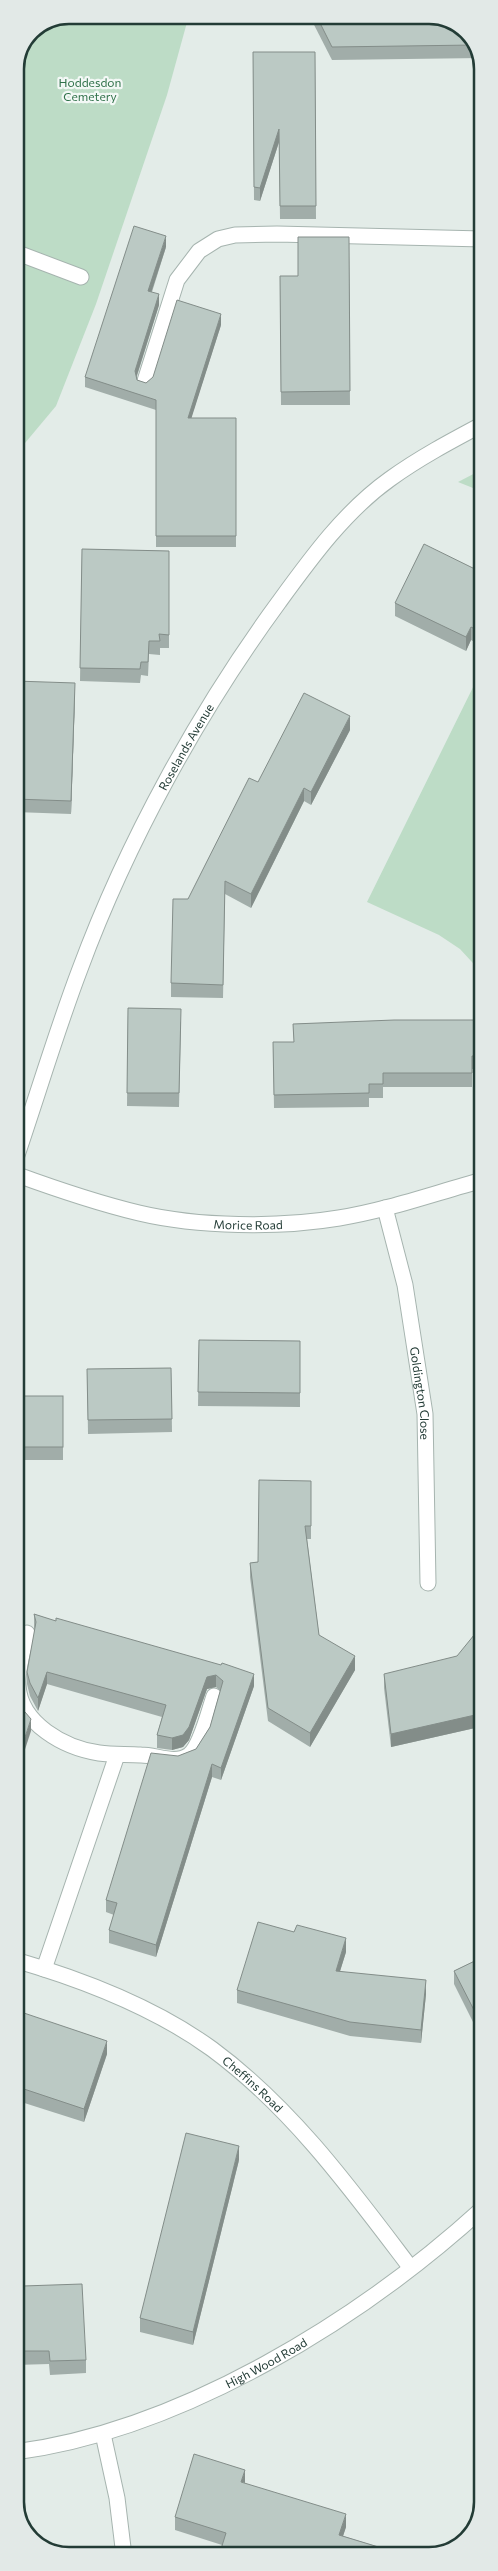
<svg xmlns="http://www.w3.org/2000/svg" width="498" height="2571" viewBox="0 0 498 2571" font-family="Commissioner,sans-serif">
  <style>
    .green { fill: #bddcc6 }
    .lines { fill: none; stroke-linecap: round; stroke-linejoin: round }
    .minor-casing { stroke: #a6b4af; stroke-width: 17 }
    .minor { stroke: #fff; stroke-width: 15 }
    .wall { fill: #a1ada9 }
    .shaded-wall { fill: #838d89 }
    .building { fill: #bbc9c4; stroke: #838d89 }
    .labels { text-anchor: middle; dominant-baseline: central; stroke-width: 4.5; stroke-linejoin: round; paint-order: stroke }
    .park-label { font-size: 12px; fill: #30714a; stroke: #f3f8f6 }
    .street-label { font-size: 12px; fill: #233c36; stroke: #f3f8f6 }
    .rim { fill: none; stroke: #233c36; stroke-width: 2.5 }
  </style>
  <rect width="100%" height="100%" fill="#e3ece8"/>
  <g class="green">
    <path d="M69 15H189L167 95 96 304 56 406 15 455V69L31 31Z"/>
    <path d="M483 469V492L458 482Z"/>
    <path d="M483 667V974L460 949 439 935 367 902Z"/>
  </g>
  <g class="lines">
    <g class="minor-casing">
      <g id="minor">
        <path d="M15 252 81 277"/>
        <path d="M144 384 177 280 199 251 218 239 235 235 277 234 483 239"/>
        <path id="s1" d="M15 1161C37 1097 56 1032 80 969 127 842 199 711 279 602 311 558 345 511 390 479 419 458 451 441 483 424"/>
        <path id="s2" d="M15 1174C56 1189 97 1203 139 1213 198 1227 279 1228 339 1218 388 1210 435 1193 483 1180"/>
        <path id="s3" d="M385 1208 405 1285 425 1414 428 1583"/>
        <path d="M27 1633C24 1649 17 1669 18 1685 20 1724 65 1748 99 1753 113 1755 127 1754 141 1755 157 1755 175 1765 189 1755 201 1746 209 1710 214 1696"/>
        <path id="s4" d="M15 1960C84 1980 154 2007 212 2049 292 2108 351 2189 410 2267"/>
        <path d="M44 1969 117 1755"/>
        <path d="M103 2434 117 2498 124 2556"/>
        <path id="s5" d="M15 2452C182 2430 360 2320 483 2208"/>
      </g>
    </g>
    <use href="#minor" class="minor"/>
  </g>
  <g class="wall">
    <path d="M309 15H436L467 31 481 58 332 60Z"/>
    <path d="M253 52H315L316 219H280L279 142 260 201 254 200Z"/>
    <path d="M349 237 350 405H281L280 276H298Z"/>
    <path d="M166 247 152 292 159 305 137 376V380L146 383 221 325 191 418H236V547H156V410L85 387V377Z"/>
    <path d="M82 549 169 551V648H160V655L149 654 148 676 141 675 140 683 80 681Z"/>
    <path d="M483 573V646L471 640 466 651 395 616V603Z"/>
    <path d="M15 681 75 696 71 814 15 812Z"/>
    <path d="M350 730 311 805 304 801 251 908 225 894 223 998 171 997V983L188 899 258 782Z"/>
    <path d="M128 1008 181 1022 179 1107 127 1106Z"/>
    <path d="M483 1020V1069H472V1087H383V1098H369V1107L274 1108 273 1042H294L293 1024Z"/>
    <path d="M199 1340 300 1341V1407L198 1406Z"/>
    <path d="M171 1368 172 1432 88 1434 87 1369Z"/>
    <rect x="15" y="1396" width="48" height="64"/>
    <path d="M311 1481V1539H307L319 1635 355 1670 310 1747 268 1721 250 1577V1563L258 1562Z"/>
    <path d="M483 1592V1616L479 1615V1601Z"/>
    <path d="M34 1614 254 1686 221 1780 212 1777 156 1957 109 1943V1930L114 1915 106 1912V1900L178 1756 196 1749 210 1727 220 1691 216 1687 207 1689 189 1740 183 1747 172 1750 157 1748V1735L162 1717 47 1684 38 1711 30 1696 27 1684V1672L35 1630 34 1627Z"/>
    <path d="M384 1674 475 1728 391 1747 384 1688Z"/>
    <path d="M346 1952 340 1971 426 1994 421 2043 350 2036 237 2003V1990Z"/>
    <path d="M483 1957V2024L476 2028 454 1984V1971Z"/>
    <path d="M15 2010 107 2054 84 2122 15 2100Z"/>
    <path d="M239 2160 193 2345 140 2332V2318Z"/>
    <path d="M23 2286 86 2360V2373L50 2375 49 2364 15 2365V2297H23Z"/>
    <path d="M245 2483 346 2527 343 2536 408 2556H221V2549L222 2545 175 2530V2517Z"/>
  </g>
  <g class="shaded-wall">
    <path d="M279 129V142L260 201V188Z"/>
    <path d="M166 236V247L148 302V291Z"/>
    <path d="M159 294V305L135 381V371Z"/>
    <path d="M221 314V325L188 429V418Z"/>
    <path d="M471 627V640L466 651V637Z"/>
    <path d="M75 683V696L71 814V801Z"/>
    <path d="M350 716V730L311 805V792Z"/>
    <path d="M304 788V801L251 908V894Z"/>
    <path d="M25 1612V1624L18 1631 15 1644V1632L18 1619Z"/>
    <path d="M355 1656V1670L310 1747V1733Z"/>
    <path d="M47 1672V1684L38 1711V1698Z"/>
    <path d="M254 1674V1686L221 1780V1768Z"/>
    <path d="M216 1675V1687L207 1689 189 1740 183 1747 172 1750V1738L207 1677Z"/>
    <path d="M483 1705V1719L475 1728 391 1747V1734Z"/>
    <path d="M31 1719V1731L15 1780V1768Z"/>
    <path d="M212 1764V1777L156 1957V1945Z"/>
    <path d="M346 1938V1952L336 1984V1971Z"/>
    <path d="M426 1980V1994L421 2043V2030Z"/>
    <path d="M483 2011V2024L476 2028V2014Z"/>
    <path d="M107 2041V2054L84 2122V2109Z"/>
    <path d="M239 2146V2160L193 2345V2332Z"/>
    <path d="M245 2470V2483L241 2482Z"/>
    <path d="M346 2514V2527L339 2548V2535Z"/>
  </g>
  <g class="building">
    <path d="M316 15H436L467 31 474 45 332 47Z"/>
    <path d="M253 52H315L316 206H280L279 129 260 188 254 187Z"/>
    <path d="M134 226 166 236 148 291 159 294 135 371 137 380 146 383 153 377 177 300 221 314 188 418H236V536H156V400L85 377Z"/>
    <path d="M298 237H349L350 391 281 392 280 276H298Z"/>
    <path d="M424 544 483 573V633L471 627 466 637 395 603Z"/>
    <path d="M82 549 169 551V635L159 634 160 641H149L148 662H141L140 669 80 668Z"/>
    <path d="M15 681 75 683 71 801 15 799Z"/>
    <path d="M304 693 350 716 311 792 304 788 251 894 225 881 223 985 171 983 173 899H188L249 778 258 782Z"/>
    <path d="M128 1008 181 1009 179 1093H127Z"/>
    <path d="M394 1020H483V1056H472V1073H383V1084H369V1093L274 1095 273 1042H294L293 1024Z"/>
    <path d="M199 1340 300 1341V1393L198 1392Z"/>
    <path d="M171 1368 172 1419 88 1420 87 1369Z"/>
    <rect x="15" y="1396" width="48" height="51"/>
    <path d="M259 1480 311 1481V1526H305L319 1635 355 1656 310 1733 268 1708 250 1563 258 1562Z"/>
    <path d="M483 1592V1603L479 1601Z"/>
    <path d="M15 1609 25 1612 18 1619 15 1632Z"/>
    <path d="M34 1614 56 1621V1618L221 1665 222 1663 254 1674 221 1768 212 1764 156 1945 109 1930 117 1903 106 1900 151 1753 178 1756 196 1749 210 1727 223 1681 216 1675 207 1677 189 1727 183 1735 172 1738 157 1735 166 1705 47 1672 38 1698 30 1683 27 1672 36 1622Z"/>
    <path d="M483 1624V1705L475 1715 391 1734 384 1674 457 1656Z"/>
    <path d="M15 1698 19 1705 31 1719 15 1768Z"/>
    <path d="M258 1922 294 1932 297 1925 346 1938 336 1971 426 1980 421 2030 350 2022 237 1990Z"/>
    <path d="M483 1957V2011L476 2014 454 1971Z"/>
    <path d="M15 2010 107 2041 84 2109 15 2086Z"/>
    <path d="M186 2133 239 2146 193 2332 140 2318Z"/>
    <path d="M82 2284 86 2360 50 2361 49 2351H15V2297H23V2286Z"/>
    <path d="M194 2454 245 2470 241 2482 346 2514 339 2535 408 2556H243L221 2549 226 2533 175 2517Z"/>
  </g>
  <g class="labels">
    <g class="park-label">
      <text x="90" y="82">Hoddesdon<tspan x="90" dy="14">Cemetery</tspan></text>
    </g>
    <g class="street-label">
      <text stroke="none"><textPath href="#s1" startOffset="449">Roselands Avenue</textPath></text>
      <text stroke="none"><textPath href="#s2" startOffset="240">Morice Road</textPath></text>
      <text stroke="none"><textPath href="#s3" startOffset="189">Goldington Close</textPath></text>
      <text stroke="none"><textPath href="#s4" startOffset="271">Cheffins Road</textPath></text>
      <text stroke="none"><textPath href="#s5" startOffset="268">High Wood Road</textPath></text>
    </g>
  </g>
  <path d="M0 0H498V2571H0ZM69 24H429A45 45 0 0 1 474 69V2502A45 45 0 0 1 429 2547H69A45 45 0 0 1 24 2502V69A45 45 0 0 1 69 24Z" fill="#e2e9e7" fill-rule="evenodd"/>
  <path class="rim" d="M69 24H429A45 45 0 0 1 474 69V2502A45 45 0 0 1 429 2547H69A45 45 0 0 1 24 2502V69A45 45 0 0 1 69 24Z"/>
</svg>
